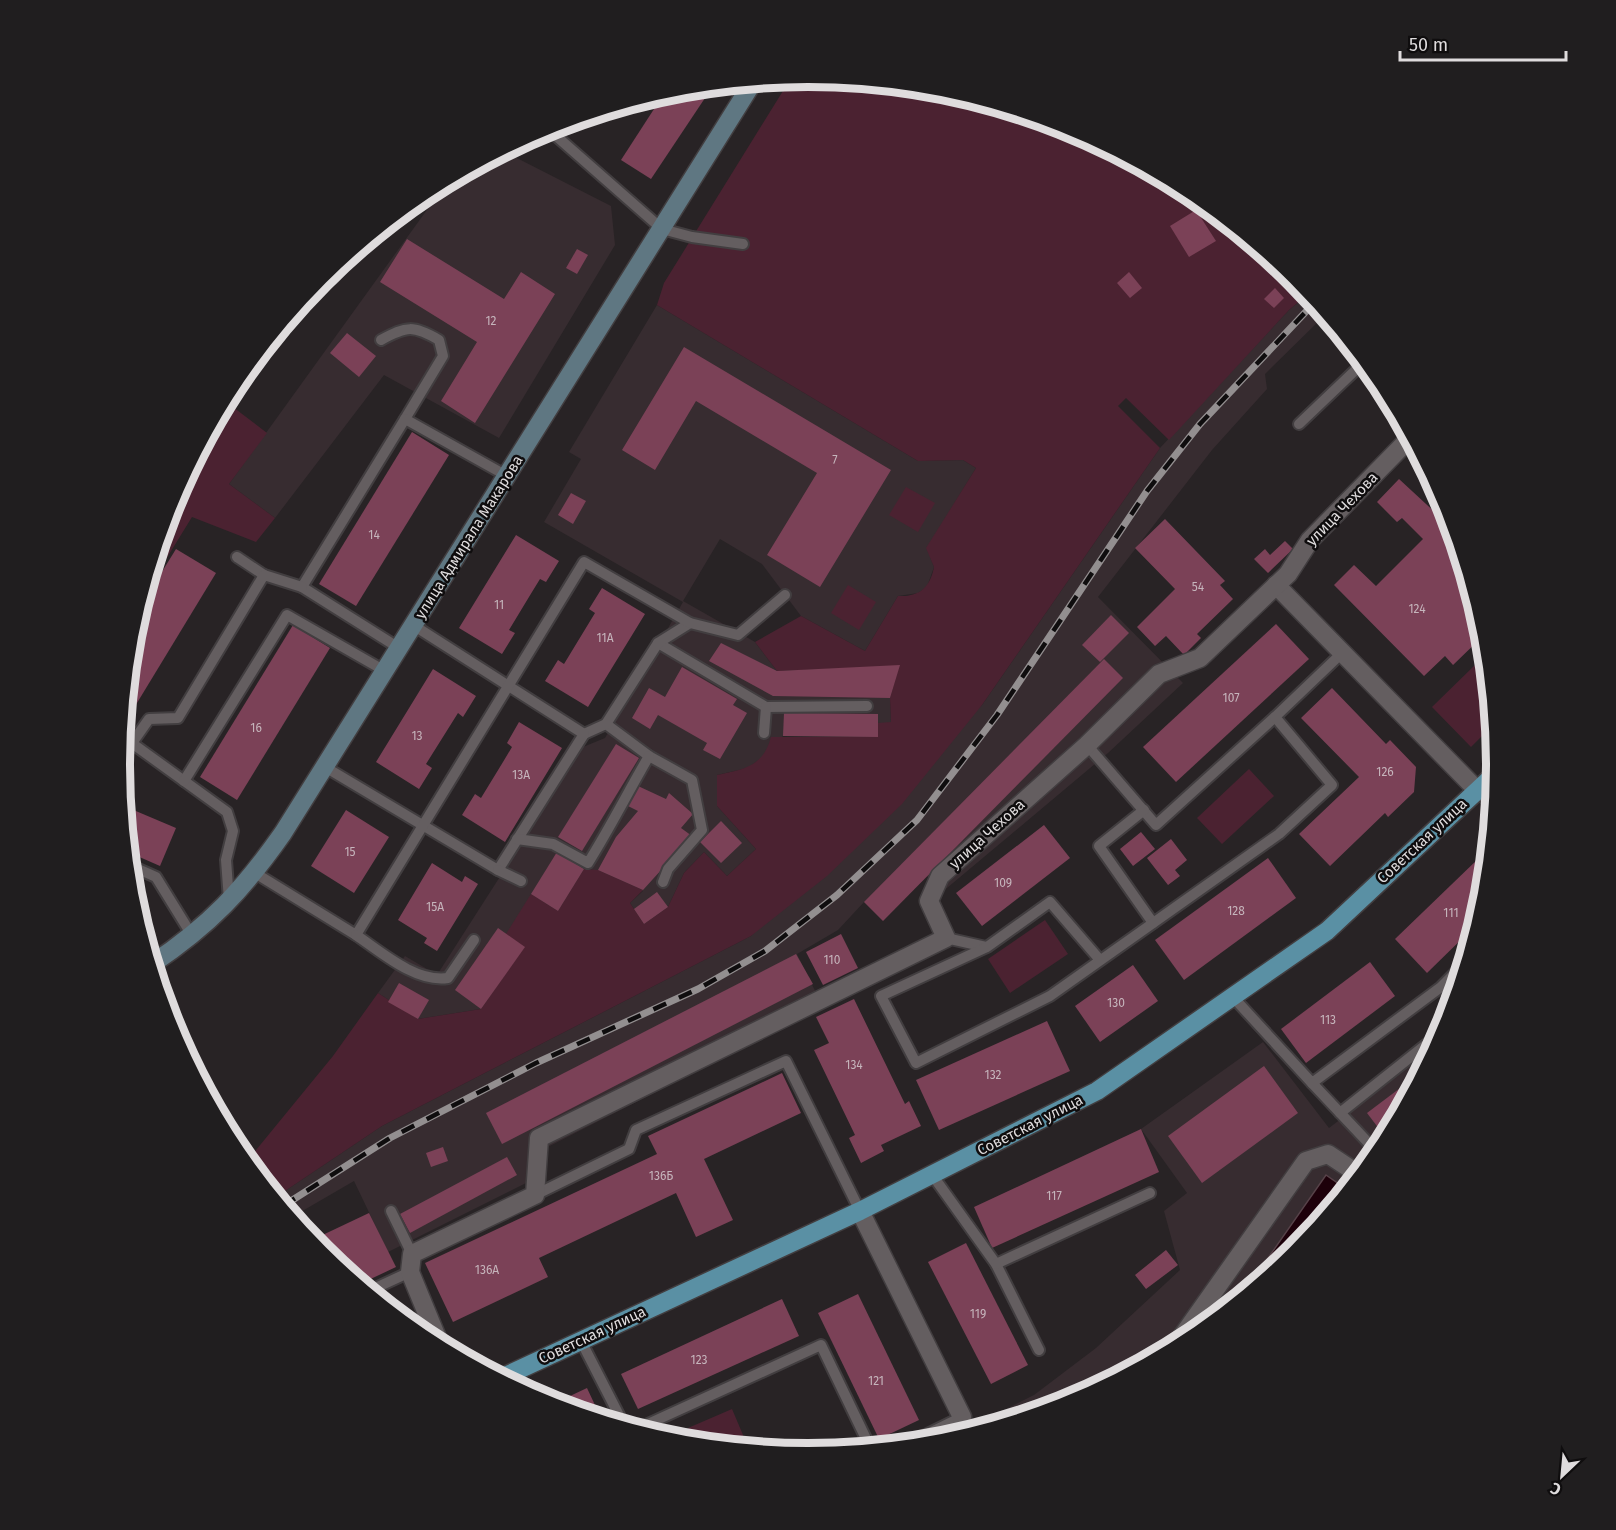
<svg xmlns="http://www.w3.org/2000/svg" width="1616" height="1530" viewBox="0 0 1616 1530" font-family="'Fira Sans',sans-serif">
  <style>
    .built { fill: #372c30 }
    .green { fill: #4b2231 }
    .water { fill: #1d000a; stroke: #574249; stroke-width: 1.5 }
    .building { fill: #7b4157 }
    .lines { fill: none; stroke-linecap: round; stroke-linejoin: round }
    .lane-casing { stroke: #423e40; stroke-width: 14 }
    .street-casing { stroke: #423e40; stroke-width: 21 }
    .secondary-casing { stroke: #423e40; stroke-width: 21 }
    .primary-casing { stroke: #423e40; stroke-width: 21 }
    .lane { stroke: #645e60; stroke-width: 10 }
    .street { stroke: #645e60; stroke-width: 18 }
    .secondary { stroke: #5f7782; stroke-width: 18 }
    .primary { stroke: #5a90a4; stroke-width: 18 }
    .rail-casing { stroke: #938f90; stroke-width: 7 }
    .rail { stroke: #0f0d0e; stroke-width: 4.5; stroke-dasharray: 14; stroke-linecap: butt }
    .labels { text-anchor: middle; dominant-baseline: central; stroke-width: 5; stroke-linejoin: round; paint-order: stroke }
    .number-label { font-size: 12px; fill: #c6b5bc }
    .street-label { font-size: 15px; fill: #dfdcdd; stroke: #0f0d0e }
    .rim { fill: none; stroke: #dfdcdd; stroke-width: 8 }
  </style>
  <rect width="100%" height="100%" fill="#282325"/>
  <g class="built">
    <path d="M503 151 611 206 615 245 499 438 384 375 275 518 229 484 429 207 460 174Z"/>
    <path d="M1308 294 1325 315 1265 374 1267 389 1212 450 1098 597 1183 683 1108 753 941 893 927 876 883 921 864 902 838 930 797 954 823 1007 528 1157 526 1183 388 1252 354 1181 292 1217 276 1197 382 1126 751 936 982 705 1160 448 1289 310Z"/>
    <path d="M657 305 918 461 963 460 976 468 927 548 934 567 927 587 918 593 898 596 865 651 801 616 762 564 720 539 683 601 755 642 777 671 900 665 890 698 891 723 878 737 783 736 767 754 748 768 717 775V806L756 849 727 876 704 852 684 873 668 907 644 924 630 903 643 891 558 911 525 947 481 1009 418 1019 378 993 405 956 437 975 583 747 605 738 683 602 544 522 581 459 569 452Z"/>
    <path d="M1263 1042 1329 1128 1434 1048 1380 1148 1346 1189 1326 1176 1243 1294 1190 1338 1071 1401 948 1438 1034 1395 1096 1348 1180 1270 1164 1211 1187 1193 1141 1129Z"/>
  </g>
  <g class="green">
    <path d="M808 77 943 90 1072 129 1191 193 1295 278 1308 294 1289 310 1169 440 1126 398 1118 406 1160 448 982 705 902 804 827 876 751 936 382 1126 276 1197 247 1161 333 1056 378 993 418 1019 481 1009 524 947 506 934 531 894 558 911 584 869 598 870 643 890 630 903 644 924 668 907 684 873 704 852 727 876 756 849 717 806V775C744 769 763 767 771 737H878V723L891 722 890 698 899 666 777 671 755 642 801 616 865 651 898 596C919 597 930 588 934 567L926 548 976 468 963 460 918 461 657 305 664 283 791 78Z"/>
    <path d="M225 401 267 433 229 484 275 518 256 542 192 517 144 595 172 501Z"/>
    <path d="M906 487 935 503 918 532 889 515Z"/>
    <path d="M848 585 876 602 859 630 831 613Z"/>
    <path d="M1475 665 1489 692 1493 725 1471 747 1432 707Z"/>
    <path d="M1249 769 1274 796 1222 844 1197 818Z"/>
    <path d="M1045 920 1068 954 1010 993 988 959Z"/>
    <path d="M732 1409 746 1442 736 1446 695 1442 688 1428Z"/>
  </g>
  <path class="water" d="M1326 1175 1346 1189 1295 1252 1243 1294Z"/>
  <g class="building">
    <path d="M713 86 651 179 621 160 665 92Z"/>
    <path d="M1196 210 1216 241 1189 257 1170 226Z"/>
    <path d="M407 239 504 299 521 272 555 294 475 423 441 401 477 342 380 282Z"/>
    <path d="M577 249 588 255 577 274 566 268Z"/>
    <path d="M1129 272 1142 288 1130 298 1117 283Z"/>
    <path d="M1275 288 1284 298 1274 308 1264 299Z"/>
    <path d="M347 333 376 356 359 377 330 353Z"/>
    <path d="M684 347 891 470 820 587 767 555 817 473 696 401 655 470 622 450Z"/>
    <path d="M412 432 449 455 356 606 319 584Z"/>
    <path d="M1399 479 1452 528 1483 631 1484 635 1453 665 1445 656 1424 676 1334 585 1354 565 1376 586 1423 539 1402 518 1397 522 1377 502Z"/>
    <path d="M571 493 586 501 573 524 558 515Z"/>
    <path d="M1165 519 1225 581 1220 585 1233 599 1197 634 1201 638 1184 655 1166 636 1155 646 1137 627 1175 589 1135 548Z"/>
    <path d="M516 535 559 561 546 582 540 579 532 592 509 630 515 633 502 654 459 628Z"/>
    <path d="M1285 541 1293 549 1268 573 1254 559 1265 549 1270 555Z"/>
    <path d="M176 549 216 573 123 726 133 630 139 609Z"/>
    <path d="M602 588 645 614 588 707 545 681 558 660 564 664 595 613 589 609Z"/>
    <path d="M1111 615 1129 633 1100 662 1082 645Z"/>
    <path d="M1276 624 1309 659 1176 782 1143 747Z"/>
    <path d="M293 625 330 648 237 800 200 777Z"/>
    <path d="M721 643 777 671 900 665 890 698 773 696 709 661Z"/>
    <path d="M1104 659 1123 678 883 921 864 902Z"/>
    <path d="M682 667 737 699 733 705 747 713 720 759 703 750 707 743 658 715 650 729 632 718 649 688 665 697Z"/>
    <path d="M433 669 476 696 463 717 458 713 426 764 432 768 419 789 376 762Z"/>
    <path d="M1332 688 1386 744 1390 740 1416 767 1414 792 1388 817 1385 813 1330 866 1299 834 1359 777 1301 718Z"/>
    <path d="M784 713 878 714V737L783 736Z"/>
    <path d="M519 722 562 748 505 842 462 815 475 794 481 798 503 762 512 747 507 743Z"/>
    <path d="M616 744 639 758 582 851 558 837Z"/>
    <path d="M638 786 666 799 669 793 693 814 681 828 692 836 643 890 598 870 616 837 638 811 626 805Z"/>
    <path d="M124 806 176 828 160 866 128 852Z"/>
    <path d="M346 810 389 837 354 893 311 866Z"/>
    <path d="M721 821 742 843 721 863 700 842Z"/>
    <path d="M1044 825 1070 858 982 926 956 893Z"/>
    <path d="M1141 832 1155 849 1133 866 1120 849Z"/>
    <path d="M1171 839 1187 860 1175 870 1180 876 1168 885 1147 858Z"/>
    <path d="M557 852 584 869 558 911 531 894Z"/>
    <path d="M1268 858 1296 898 1184 980 1155 940Z"/>
    <path d="M1479 858 1487 865 1483 900 1475 926 1427 973 1395 939Z"/>
    <path d="M432 863 462 882 465 876 478 884 437 951 424 943 427 938 398 920Z"/>
    <path d="M657 892 668 907 644 924 634 909Z"/>
    <path d="M498 928 525 947 481 1009 455 990Z"/>
    <path d="M841 934 858 968 823 985 806 952Z"/>
    <path d="M796 954 813 984 502 1144 486 1113Z"/>
    <path d="M1370 962 1395 996 1306 1063 1281 1029Z"/>
    <path d="M1133 965 1158 1001 1100 1042 1075 1006Z"/>
    <path d="M399 983 429 1000 418 1019 388 1002Z"/>
    <path d="M854 999 905 1104 909 1101 921 1126 881 1145 884 1151 861 1163 849 1138 855 1135 814 1050 829 1043 816 1017Z"/>
    <path d="M1047 1021 1070 1071 939 1130 916 1080Z"/>
    <path d="M1264 1066 1298 1113 1202 1183 1168 1136Z"/>
    <path d="M782 1073 801 1113 704 1159 733 1220 696 1237 676 1193 539 1258 548 1277 453 1322 425 1263 657 1154 648 1136Z"/>
    <path d="M1420 1073 1386 1138 1367 1113Z"/>
    <path d="M1141 1129 1159 1172 992 1248 974 1207Z"/>
    <path d="M443 1147 448 1161 431 1167 426 1153Z"/>
    <path d="M507 1157 517 1175 410 1233 400 1214Z"/>
    <path d="M369 1213 396 1267 360 1284 321 1252 312 1240Z"/>
    <path d="M966 1243 1028 1365 991 1384 928 1262Z"/>
    <path d="M1166 1250 1178 1265 1146 1289 1135 1275Z"/>
    <path d="M858 1294 919 1420 879 1439 818 1313Z"/>
    <path d="M782 1299 799 1336 638 1409 621 1374Z"/>
    <path d="M587 1388 601 1418 553 1404Z"/>
    <path d="M1004 1411 1009 1420 989 1426 986 1420Z"/>
  </g>
  <g class="lines">
    <g class="lane-casing">
      <g id="lane">
        <path d="M547 128 662 229 692 237 743 244"/>
        <path d="M310 292 333 278 356 250"/>
        <path d="M381 340C407 326 413 325 439 340L443 356 405 419"/>
        <path d="M1299 424 1364 362"/>
        <path d="M237 557 264 575"/>
        <path d="M658 643 766 707 867 706"/>
        <path d="M399 648 302 587 405 419 507 476"/>
        <path d="M606 724 649 756 692 780 702 830 668 869 663 882"/>
        <path d="M764 733 766 707"/>
        <path d="M584 734 606 724 658 643 690 623"/>
        <path d="M122 736 227 812 233 831 226 860 229 900"/>
        <path d="M132 743 149 719 178 718 264 575 302 587"/>
        <path d="M1087 745 1156 825 1275 717"/>
        <path d="M325 767 498 870 584 734 413 625"/>
        <path d="M184 781 287 615 385 671"/>
        <path d="M1477 790 1492 806"/>
        <path d="M1144 810 1099 846 1153 923"/>
        <path d="M517 839 553 844 588 863C610 828 628 792 649 756"/>
        <path d="M129 865 156 877 193 937"/>
        <path d="M498 870 521 881"/>
        <path d="M255 873 356 935 584 562 690 623 738 635 785 595"/>
        <path d="M356 935C381 952 416 983 448 978L474 940"/>
        <path d="M946 938 986 947"/>
        <path d="M1100 960 1050 902 987 947 881 996 916 1063 1050 996 1279 834 1332 785 1275 717 1342 653"/>
        <path d="M1233 997 1312 1083 1441 987 1464 964"/>
        <path d="M1312 1083 1377 1152"/>
        <path d="M1340 1113 1442 1032"/>
        <path d="M933 1176 996 1264 1039 1350"/>
        <path d="M535 1195 629 1149 636 1130 786 1061 860 1211"/>
        <path d="M391 1211 412 1254"/>
        <path d="M996 1264 1150 1193"/>
        <path d="M369 1291 410 1272"/>
        <path d="M581 1341 624 1425"/>
        <path d="M637 1429 821 1345 870 1447"/>
        <path d="M907 1444 962 1417 971 1432"/>
      </g>
    </g>
    <g class="street-casing">
      <g id="street">
        <path d="M1276 585 1477 790"/>
        <path d="M860 1211 962 1417"/>
        <path d="M440 1345 410 1272 412 1254 535 1195 539 1138 946 938 929 901 940 876 1087 745 1159 674 1200 658 1288 574 1310 540 1410 438"/>
        <path d="M1176 1345 1306 1161 1328 1154 1358 1174"/>
      </g>
    </g>
    <g class="secondary-casing">
      <path id="secondary" d="M152 964C210 925 243 890 283 833L753 82"/>
    </g>
    <g class="primary-casing">
      <path id="primary" d="M501 1378 860 1211 1097 1091 1327 931 1496 773"/>
    </g>
    <use href="#lane" class="lane"/>
    <use href="#street" class="street"/>
    <use href="#secondary" class="secondary"/>
    <use href="#primary" class="primary"/>
    <g class="rail-casing">
      <path id="rail" d="M283 1206 390 1138 536 1063 698 989 765 951 837 895 917 820 997 715 1147 491 1200 424 1315 302"/>
    </g>
    <use href="#rail" class="rail"/>
  </g>
  <g class="labels">
    <g class="number-label">
      <text x="491" y="321">12</text>
      <text x="835" y="460">7</text>
      <text x="374" y="535">14</text>
      <text x="1198" y="587">54</text>
      <text x="499" y="605">11</text>
      <text x="1417" y="609">124</text>
      <text x="605" y="638">11А</text>
      <text x="1231" y="698">107</text>
      <text x="256" y="728">16</text>
      <text x="417" y="736">13</text>
      <text x="1385" y="772">126</text>
      <text x="521" y="775">13А</text>
      <text x="350" y="852">15</text>
      <text x="1003" y="883">109</text>
      <text x="435" y="907">15А</text>
      <text x="1236" y="911">128</text>
      <text x="1451" y="913">111</text>
      <text x="832" y="960">110</text>
      <text x="1116" y="1003">130</text>
      <text x="1328" y="1020">113</text>
      <text x="854" y="1065">134</text>
      <text x="993" y="1075">132</text>
      <text x="661" y="1176">136Б</text>
      <text x="1054" y="1196">117</text>
      <text x="487" y="1270">136А</text>
      <text x="978" y="1314">119</text>
      <text x="699" y="1360">123</text>
      <text x="876" y="1381">121</text>
    </g>
    <g class="street-label">
      <text transform="translate(1342 509) rotate(-46)">улица Чехова</text>
      <text transform="translate(469 537) rotate(-58)">улица Адмирала Макарова</text>
      <text transform="translate(987 834) rotate(-42)">улица Чехова</text>
      <text transform="translate(1422 841) rotate(-43)">Советская улица</text>
      <text transform="translate(1030 1125) rotate(-27)">Советская улица</text>
      <text transform="translate(592 1335) rotate(-25)">Советская улица</text>
    </g>
  </g>
  <path d="M0 0H1616V1530H0ZM130 765a678 678 0 1 1 1356 0a678 678 0 1 1-1356 0Z" fill="#201e1f" fill-rule="evenodd"/>
  <path class="rim" d="M130 765a678 678 0 1 1 1356 0a678 678 0 1 1-1356 0Z"/>
  <g transform="translate(1562 1476) rotate(206)" stroke="#0f0d0e" stroke-width="4.5" paint-order="stroke">
  <path d="M0-4.5L10 22L0 15L-10 22Z" fill="#dfdcdd"/>
  <text y="-9" font-size="16" font-weight="bold" text-anchor="middle" fill="#dfdcdd">С</text>
  </g>
  <path d="M1400 51v9h166v-9" fill="none" stroke="#dfdcdd" stroke-width="3"/>
  <text x="1409" y="51" font-size="18" fill="#dfdcdd" stroke="#0f0d0e" stroke-width="4.5" paint-order="stroke">50 m</text>
</svg>
